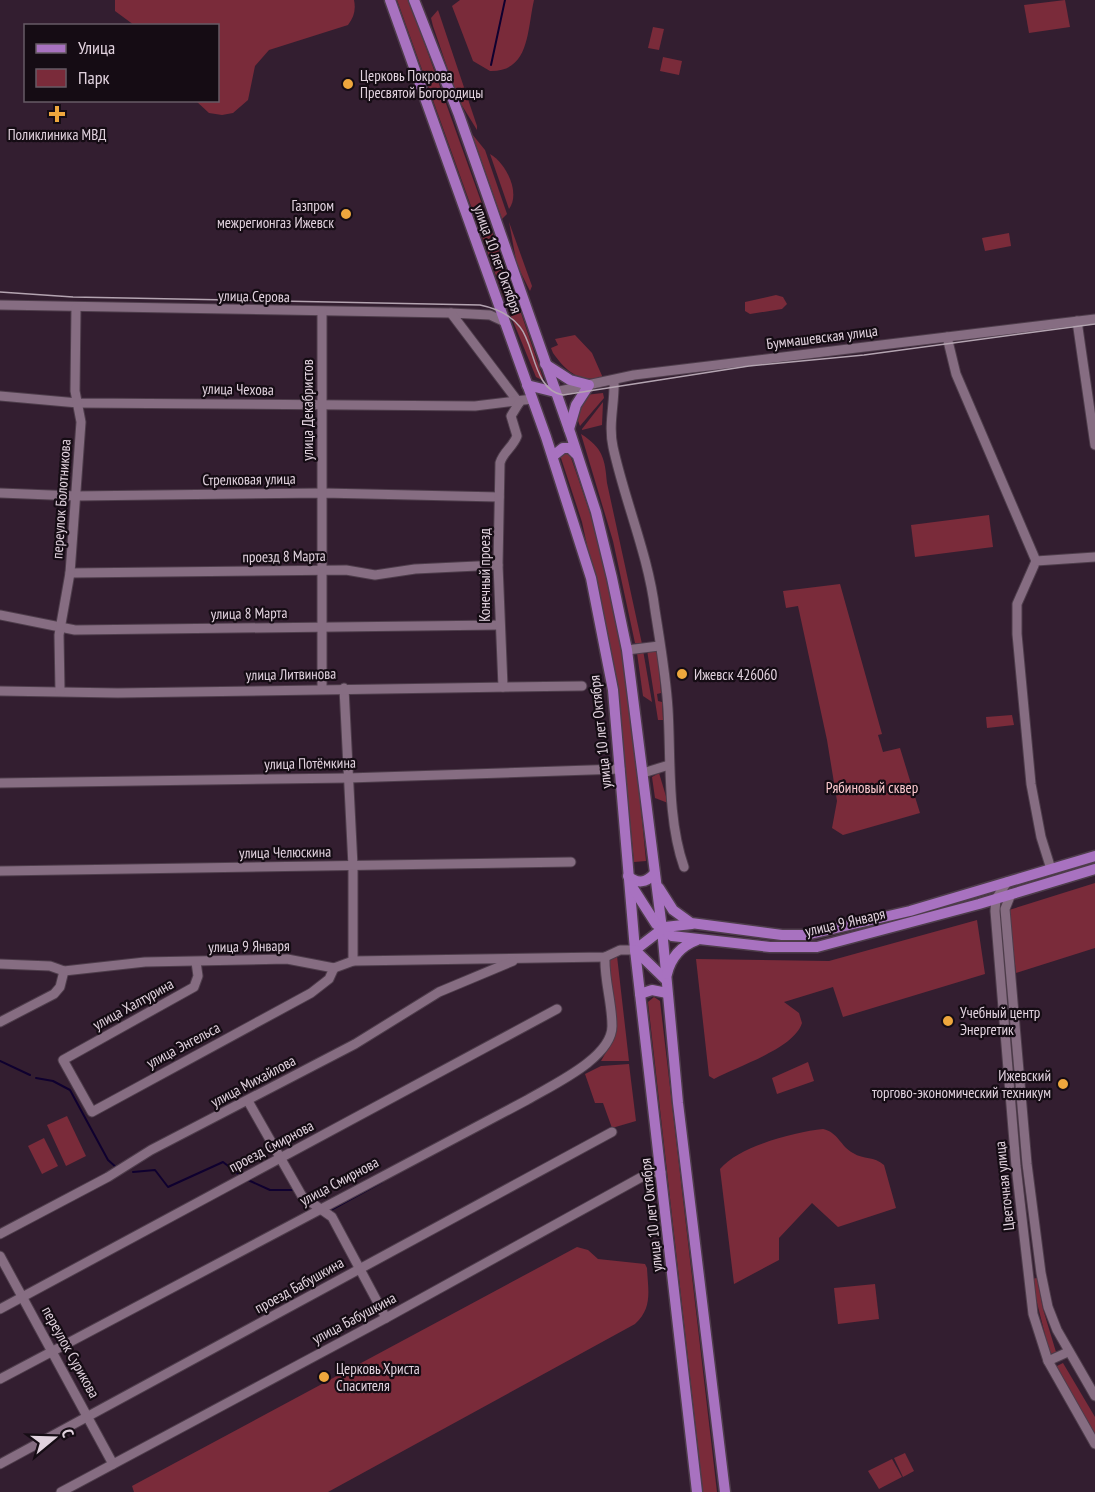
<svg xmlns="http://www.w3.org/2000/svg" width="1095" height="1492" viewBox="0 0 1095 1492" font-family="'PT Sans Narrow',sans-serif">
  <style>
    .green { fill: #7a2b3a }
    .lines { fill: none; stroke-linecap: round; stroke-linejoin: round }
    .stream { stroke: #0f002f; stroke-width: 2 }
    .minor-casing { stroke: #4e3d4b; stroke-width: 11 }
    .major-casing { stroke: #4e3d4b; stroke-width: 13 }
    .minor { stroke: #866d82; stroke-width: 9 }
    .major { stroke: #a872c0; stroke-width: 10 }
    .tram { stroke: #b4a4b1; stroke-width: 1.5 }
    .poi-dot { fill: #eea73d; stroke: #150c14; stroke-width: 2 }
    .labels { text-anchor: middle; dominant-baseline: central; stroke-width: 4.5; stroke-linejoin: round; paint-order: stroke }
    .poi-label { font-size: 15px; fill: #e1d2de; stroke: #150c14; text-anchor: start }
    .street-label { font-size: 15px; fill: #e1d2de; stroke: #150c14 }
    .park-label { font-size: 15px; fill: #fcc9ce; stroke: #150c14 }
  </style>
  <rect width="100%" height="100%" fill="#331e30"/>
  <g class="green">
    <path d="M115 0H354C356 10 354 17 348 25L269 50 255 66 248 100 233 113 222 115 209 113 196 101 218 100V26L134 25 115 11Z"/>
    <path d="M397 0H409L516 299 504 298Z"/>
    <path d="M460 0H534C527 30 530 72 490 71L473 61 452 6Z"/>
    <path d="M1065 0 1070 27 1029 33 1024 5Z"/>
    <path d="M438 10 477 126V130L458 99 433 26 431 18Z"/>
    <path d="M653 27 664 29 659 50 648 48Z"/>
    <path d="M663 57 682 61 679 75 660 71Z"/>
    <path d="M472 134 485 150 507 214 502 219Z"/>
    <path d="M490 154C506 163 521 193 509 209Z"/>
    <path d="M509 222 532 286 530 291 517 265Z"/>
    <path d="M1009 233 1011 246 985 251 982 238Z"/>
    <path d="M776 295 783 297 787 304 782 309 750 314 745 311V302Z"/>
    <path d="M508 309 521 313 543 378 542 380 536 377Z"/>
    <path d="M575 335 592 353 603 378C578 382 567 372 553 353L551 348 558 345 555 339Z"/>
    <path d="M603 393 604 398 580 426 577 418 585 395Z"/>
    <path d="M603 402 602 425 582 430V429Z"/>
    <path d="M581 434C603 448 605 459 607 483L642 644 635 643 613 541Z"/>
    <path d="M564 452H569C585 499 602 544 612 592 631 681 637 771 646 861L634 862 617 684 582 522 560 455Z"/>
    <path d="M989 515 993 547 915 557 911 525Z"/>
    <path d="M840 584 882 734 878 735 883 752 900 748 920 813 843 835 832 828 837 801 827 740 798 606 786 608 783 591Z"/>
    <path d="M657 649 661 693 657 694 658 701 662 702 663 720H658L647 650Z"/>
    <path d="M643 650 652 702 643 696 637 653Z"/>
    <path d="M1012 715 1014 725 987 728 986 717Z"/>
    <path d="M659 773 668 803 655 798 652 777Z"/>
    <path d="M1095 883V948L1016 973 1009 910Z"/>
    <path d="M977 920 985 974 843 1017 833 987 784 1002 799 1013 802 1023C794 1049 737 1066 714 1079L709 1076 696 959 829 961Z"/>
    <path d="M617 956 629 1061H601L613 1040 609 959Z"/>
    <path d="M654 997 660 1001 717 1492H703L648 1002Z"/>
    <path d="M808 1062 814 1081 777 1094 772 1078Z"/>
    <path d="M629 1064 636 1121 612 1128 603 1103H595L585 1074 601 1066Z"/>
    <path d="M67 1116 86 1156 66 1166 47 1125Z"/>
    <path d="M823 1129C838 1132 841 1147 853 1153 864 1160 874 1156 884 1165L896 1208 838 1227 812 1203 779 1238V1260L734 1284 720 1169C739 1146 795 1132 823 1129Z"/>
    <path d="M44 1138 58 1166 42 1174 28 1146Z"/>
    <path d="M577 1247 588 1250 598 1259 645 1264 647 1268C648 1290 653 1308 635 1324L328 1492H134L132 1486Z"/>
    <path d="M1037 1278 1043 1309 1056 1352 1050 1354 1031 1279Z"/>
    <path d="M875 1284 879 1319 838 1324 834 1288Z"/>
    <path d="M1063 1363 1095 1417V1435L1055 1367Z"/>
    <path d="M905 1453 914 1471 903 1477 894 1458Z"/>
    <path d="M892 1459 902 1477 879 1489 868 1471Z"/>
  </g>
  <g class="lines">
    <g class="stream">
      <path d="M491 65 505 0"/>
      <path d="M0 1061 30 1075"/>
      <path d="M36 1078 53 1081 70 1090 108 1160 117 1168"/>
      <path d="M133 1172 155 1170 168 1187 223 1162 241 1176"/>
      <path d="M248 1180 270 1190H294"/>
      <path d="M329 1211 382 1182"/>
    </g>
    <g class="minor-casing">
      <g id="minor">
        <path d="M0 305 451 313 490 315 505 322"/>
        <path d="M451 313 519 403"/>
        <path d="M1077 321 1095 445"/>
        <path d="M947 337 956 374 1036 561"/>
        <path d="M614 380C615 403 608 424 613 447 625 502 648 554 655 610 660 642 666 676 668 709 671 759 667 819 684 867"/>
        <path d="M555 392 634 375 1095 319"/>
        <path d="M0 396 78 403 475 406 532 399"/>
        <path d="M0 493 76 496 323 493 499 497"/>
        <path d="M70 573 346 570 375 575 415 569 498 565"/>
        <path d="M0 615 75 630 499 625"/>
        <path d="M627 650 659 646"/>
        <path d="M503 687 498 565 500 463C503 452 513 447 517 436L511 416 519 403"/>
        <path d="M322 688V312"/>
        <path d="M344 688 353 866V961"/>
        <path d="M0 691 118 693 582 686"/>
        <path d="M60 691 59 635 70 573 81 422 75 391 76 308"/>
        <path d="M643 773 669 765"/>
        <path d="M0 783 348 778 620 769"/>
        <path d="M1051 869 1041 837 1031 784 1017 634V604L1036 561 1095 557"/>
        <path d="M0 871 571 862"/>
        <path d="M1007 882 996 899 995 911 1016 1166 1033 1314 1048 1361 1095 1444"/>
        <path d="M1011 894 1005 909 1027 1164 1041 1273 1048 1307 1057 1330 1095 1396"/>
        <path d="M196 962 198 976 194 987 63 1060 92 1112 311 993 329 979 334 968"/>
        <path d="M0 964 50 966 64 971 145 962 287 959 334 968 353 961 605 957 620 950H635"/>
        <path d="M0 1022 54 994 60 987 64 971"/>
        <path d="M248 1101 302 1196 332 1217 386 1318"/>
        <path d="M0 1234 108 1177 151 1150 355 1044 439 992 513 961"/>
        <path d="M0 1256 113 1464"/>
        <path d="M0 1309 557 1009"/>
        <path d="M1048 1361 1068 1352"/>
        <path d="M0 1379 527 1100C552 1085 612 1058 612 1026 612 1002 604 980 605 957"/>
        <path d="M0 1464 612 1132"/>
        <path d="M61 1492 386 1318 647 1174 661 1172"/>
      </g>
    </g>
    <g class="major-casing">
      <g id="major">
        <path d="M390 0 546 437 591 578 613 690 635 950 697 1492"/>
        <path d="M414 0 459 115 571 435 596 512 612 578 627 650 662 929 678 1103 725 1492"/>
        <path d="M545 364 570 380 589 385 576 405 569 429"/>
        <path d="M527 385 555 392"/>
        <path d="M553 456 563 448H570L576 454"/>
        <path d="M628 876C637 884 646 883 654 874"/>
        <path d="M631 885 656 924 672 936 770 947H817L979 904 1095 869"/>
        <path d="M659 888 673 910 691 923 782 935H806L910 911 1095 856"/>
        <path d="M635 950 665 927 692 924"/>
        <path d="M635 950 666 980"/>
        <path d="M667 974C671 957 681 946 697 940"/>
        <path d="M640 994 652 990 667 993"/>
      </g>
    </g>
    <use href="#minor" class="minor"/>
    <use href="#major" class="major"/>
    <path class="tram" d="M0 292 73 297 480 305C495 308 510 314 520 327 535 345 533 390 563 395L749 366 864 355 1095 324"/>
  </g>
  <g class="poi-dot">
    <circle cx="348" cy="84" r="6"/>
    <path d="M54 105h6v6h6v6h-6v6h-6v-6h-6v-6h6z"/>
    <circle cx="346" cy="214" r="6"/>
    <circle cx="682" cy="674" r="6"/>
    <circle cx="948" cy="1021" r="6"/>
    <circle cx="1063" cy="1084" r="6"/>
    <circle cx="324" cy="1377" r="6"/>
  </g>
  <g class="labels">
    <g class="poi-label">
      <text x="360" y="75">Церковь Покрова<tspan x="360" dy="17">Пресвятой Богородицы</tspan></text>
      <text x="57" y="134" text-anchor="middle">Поликлиника МВД</text>
      <text x="334" y="205" text-anchor="end">Газпром<tspan x="334" dy="17">межрегионгаз Ижевск</tspan></text>
      <text x="694" y="674">Ижевск 426060</text>
      <text x="960" y="1012">Учебный центр<tspan x="960" dy="17">Энергетик</tspan></text>
      <text x="1051" y="1075" text-anchor="end">Ижевский<tspan x="1051" dy="17">торгово-экономический техникум</tspan></text>
      <text x="336" y="1368">Церковь Христа<tspan x="336" dy="17">Спасителя</tspan></text>
    </g>
    <g class="street-label">
      <text transform="translate(498 259) rotate(70)">улица 10 лет Октября</text>
      <text transform="translate(254 296) rotate(1)">улица Серова</text>
      <text transform="translate(822 337) rotate(-7)">Буммашевская улица</text>
      <text transform="translate(238 389) rotate(1)">улица Чехова</text>
      <text transform="translate(307 410) rotate(-90)">улица Декабристов</text>
      <text transform="translate(249 479) rotate(-1)">Стрелковая улица</text>
      <text transform="translate(61 499) rotate(-86)">переулок Болотникова</text>
      <text transform="translate(284 556) rotate(-1)">проезд 8 Марта</text>
      <text transform="translate(484 575) rotate(-90)">Конечный проезд</text>
      <text transform="translate(249 613) rotate(-1)">улица 8 Марта</text>
      <text transform="translate(291 674) rotate(-1)">улица Литвинова</text>
      <text transform="translate(600 732) rotate(-96)">улица 10 лет Октября</text>
      <text transform="translate(310 763) rotate(-1)">улица Потёмкина</text>
      <text transform="translate(285 852) rotate(-1)">улица Челюскина</text>
      <text transform="translate(845 922) rotate(-13)">улица 9 Января</text>
      <text transform="translate(249 946) rotate(-1)">улица 9 Января</text>
      <text transform="translate(133 1004) rotate(-29)">улица Халтурина</text>
      <text transform="translate(183 1045) rotate(-28)">улица Энгельса</text>
      <text transform="translate(253 1081) rotate(-28)">улица Михайлова</text>
      <text transform="translate(271 1146) rotate(-28)">проезд Смирнова</text>
      <text transform="translate(339 1181) rotate(-28)">улица Смирнова</text>
      <text transform="translate(1004 1186) rotate(-96)">Цветочная улица</text>
      <text transform="translate(651 1215) rotate(-96)">улица 10 лет Октября</text>
      <text transform="translate(299 1285) rotate(-29)">проезд Бабушкина</text>
      <text transform="translate(354 1318) rotate(-28)">улица Бабушкина</text>
      <text transform="translate(71 1352) rotate(61)">переулок Сурикова</text>
    </g>
    <g class="park-label">
      <text x="872" y="787">Рябиновый сквер</text>
    </g>
  </g>
  <rect x="24" y="24" width="195" height="78" fill="#150c14" stroke="#675b65" stroke-width="1.5"/>
  <rect x="36" y="44" width="30" height="9" fill="#a872c0" stroke="#675b65" stroke-width="1.5"/>
  <text x="78" y="54" font-size="18" fill="#e1d2de">Улица</text>
  <rect x="36" y="69" width="30" height="18" fill="#7a2b3a" stroke="#675b65" stroke-width="1.5"/>
  <text x="78" y="84" font-size="18" fill="#e1d2de">Парк</text>
  <g transform="translate(54 1438) rotate(71)" stroke="#150c14" stroke-width="4.5" paint-order="stroke">
  <path d="M0-4.5L10 22L0 15L-10 22Z" fill="#e1d2de"/>
  <text y="-9" font-size="16" font-weight="bold" text-anchor="middle" fill="#e1d2de">С</text>
  </g>
</svg>
